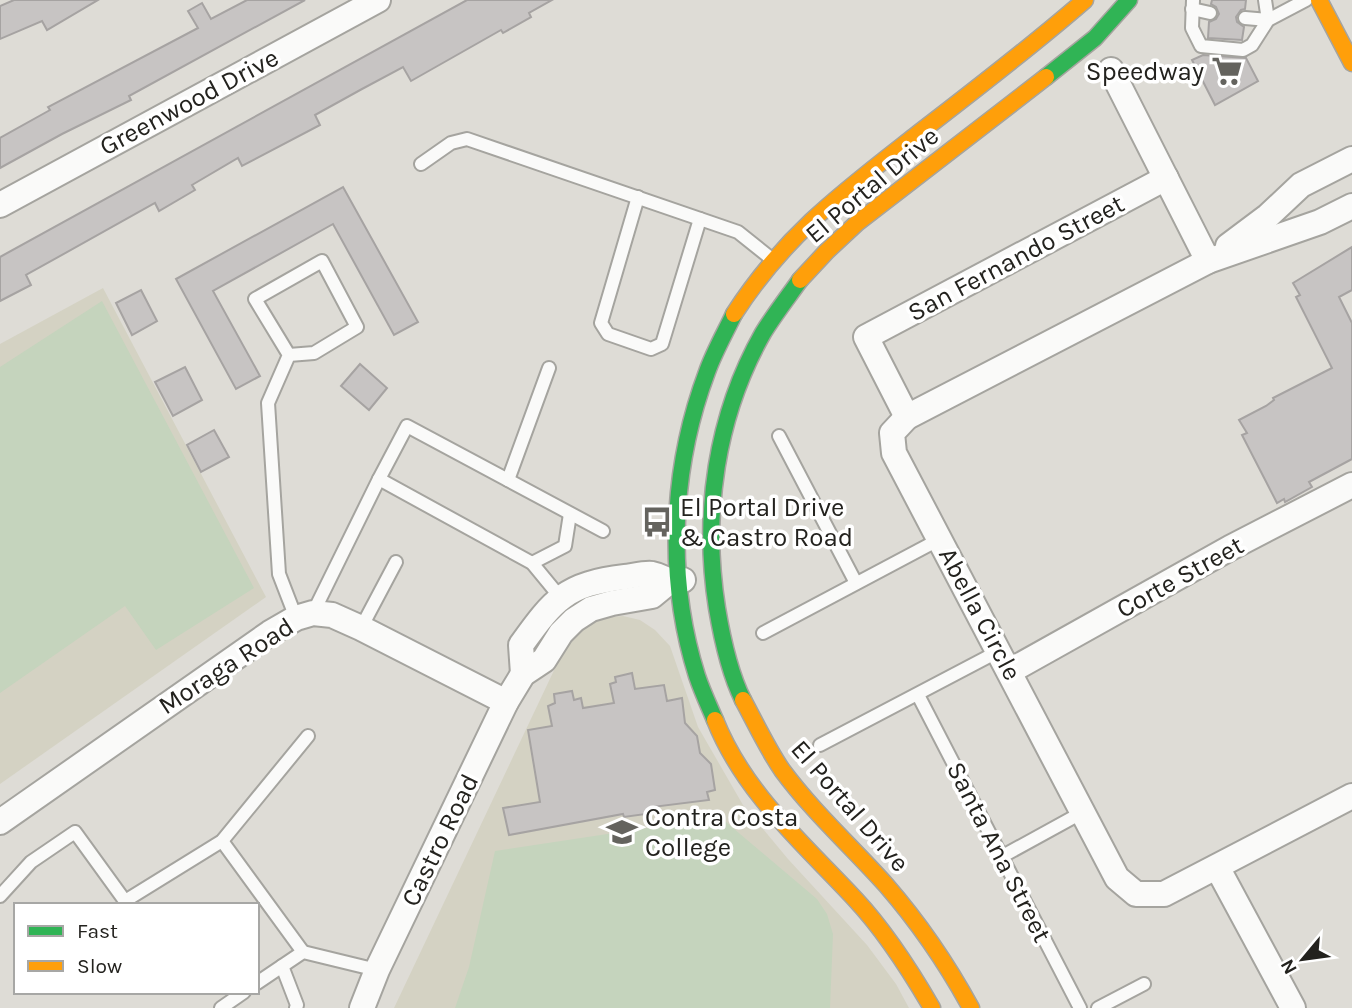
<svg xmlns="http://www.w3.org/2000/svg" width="1352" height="1008" viewBox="0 0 1352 1008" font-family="Karla,sans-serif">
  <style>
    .built { fill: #d4d2c3 }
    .green { fill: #c5d4bd }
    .building { fill: #c7c4c3; stroke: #a6a3a2; stroke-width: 2 }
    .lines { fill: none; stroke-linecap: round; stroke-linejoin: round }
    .lane-casing { stroke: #a5a49f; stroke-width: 16 }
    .street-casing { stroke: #a5a49f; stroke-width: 28 }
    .fast-casing { stroke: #a5a49f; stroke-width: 19 }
    .slow-casing { stroke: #a5a49f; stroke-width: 19 }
    .lane { stroke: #fafaf9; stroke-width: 12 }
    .street { stroke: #fafaf9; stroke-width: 24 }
    .fast { stroke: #30b455; stroke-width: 16 }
    .slow { stroke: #ff9f0a; stroke-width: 16 }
    .labels { text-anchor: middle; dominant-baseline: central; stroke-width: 7; stroke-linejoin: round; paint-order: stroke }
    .poi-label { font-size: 26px; fill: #23221e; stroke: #fff; text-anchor: start }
    .street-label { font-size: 26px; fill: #23221e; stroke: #fff }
  </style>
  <rect width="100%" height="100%" fill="#dedcd6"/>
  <g class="built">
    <path d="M103 288 266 597 0 784V344Z"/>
    <path d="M623 616 640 620 655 630 670 646 698 727 743 805 788 859 867 945 896 984 909 1008H394L566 645 582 626 599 618Z"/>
  </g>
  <g class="green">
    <path d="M102 301 254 588 156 650 125 606 0 693V367Z"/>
    <path d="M720 817 817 899 827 914 833 934 830 1008H455L469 967 495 851Z"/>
  </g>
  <g class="building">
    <path d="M14 0H98L47 30 42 21 0 39V6Z"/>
    <path d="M247 0H305L129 96 131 100 62 134 0 168V138L50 110 48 107 198 28 188 11 202 3 211 19Z"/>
    <path d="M467 0H552L529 13 531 17 503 33 501 30 411 81 403 67 362 89 315 115 320 125 242 166 238 158 192 185 195 190 159 211 155 203 26 275 31 285 0 301V257Z"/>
    <path d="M1212 0H1246L1245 9 1241 10 1236 17 1237 22 1244 27 1242 40 1208 38 1209 22 1216 19 1219 14 1216 7 1211 4Z"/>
    <path d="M1203 55 1246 58 1258 81 1215 105 1192 60Z"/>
    <path d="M343 187 418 322 394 335 333 224 213 291 260 376 236 389 176 279Z"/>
    <path d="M1352 247V290L1339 297 1352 323V459L1309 482 1312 487 1285 502 1284 499 1277 503 1242 435 1247 433 1239 420 1266 406 1274 400 1273 398 1332 368 1296 297 1300 295 1293 283Z"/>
    <path d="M141 290 157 321 132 335 116 303Z"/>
    <path d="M360 364 387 388 369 410 341 386Z"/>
    <path d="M185 367 202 400 173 416 155 382Z"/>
    <path d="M214 430 229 457 201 472 187 445Z"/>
    <path d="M632 673 635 689 664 685 667 701 682 698 685 723 697 736 700 753 711 764 715 790 707 792 709 800 652 807 653 813 624 817 623 814 509 835 503 808 540 802 528 730 552 726 548 706 555 703 554 694 572 691 574 700 581 698 583 708 614 703 610 684 616 682 615 677Z"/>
  </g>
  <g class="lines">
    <g class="lane-casing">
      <g id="lane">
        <path d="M1193 0 1192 28 1201 46 1243 50 1252 45 1268 20 1306 0"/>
        <path d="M1192 9 1210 13"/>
        <path d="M1245 18 1268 20 1265 0"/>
        <path d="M421 164 451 143 467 139 738 232 773 260"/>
        <path d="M638 197 601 323 608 334 651 349 662 344 700 219"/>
        <path d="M289 355 314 353 357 327 322 261 255 299 289 355 268 403 279 574 296 618"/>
        <path d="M779 436 856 583"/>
        <path d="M508 480 549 368"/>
        <path d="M532 563 565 546 570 514"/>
        <path d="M560 597 532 563 379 479 407 426 603 531"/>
        <path d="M313 613 379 479"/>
        <path d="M361 628 396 562"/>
        <path d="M763 633 940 539"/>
        <path d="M918 695 1080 1008"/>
        <path d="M820 745 999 651"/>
        <path d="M222 841 303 952"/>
        <path d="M1001 857 1083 812"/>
        <path d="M0 896 31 862 75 832 125 901 222 841 308 736"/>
        <path d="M282 966 297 1005 296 1008"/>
        <path d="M257 983 303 952 377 970"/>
        <path d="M221 1008 244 992"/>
        <path d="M1098 1008 1144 984"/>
      </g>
    </g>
    <g class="street-casing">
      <g id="street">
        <path d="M1111 70 1208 261"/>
        <path d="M0 205 378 0"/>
        <path d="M1352 206 1320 222 1208 261 907 417 892 433 894 453 1117 878 1136 894H1164L1352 796"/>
        <path d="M1228 246 1268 216 1301 185 1352 159"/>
        <path d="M907 417 866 337 1166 178"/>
        <path d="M1010 671 1230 548 1352 485"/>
        <path d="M523 674 521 645C554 599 566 584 625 577 633 576 645 573 652 574 667 577 664 583 683 580"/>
        <path d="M0 822 270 633 296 618 313 613 332 615 361 628 506 702"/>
        <path d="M1217 867 1293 1008"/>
        <path d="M362 1008 377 970 506 702 523 674 544 660 561 633 574 620 591 609 612 603 652 596 669 582"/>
      </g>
    </g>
    <g class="fast-casing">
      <g id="fast">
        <path d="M1046 77 1095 38 1129 0"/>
        <path d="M743 700C729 672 722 638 717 608 702 514 716 416 763 333 774 315 788 297 800 280"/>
        <path d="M715 720C709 706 702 691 697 676 666 578 671 468 707 372 714 352 725 333 734 314"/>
      </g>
    </g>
    <g class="slow-casing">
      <g id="slow">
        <path d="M1319 0 1352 63"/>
        <path d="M800 280 827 251 857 223 1046 77"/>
        <path d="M734 314C785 235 842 193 915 136 972 92 1030 48 1085 0"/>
        <path d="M743 700C756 724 767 748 782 770 813 812 852 847 886 885 919 923 947 964 971 1008"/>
        <path d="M715 720C744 793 803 843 855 899 886 932 910 970 932 1008"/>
      </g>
    </g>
    <use href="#lane" class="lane"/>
    <use href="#street" class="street"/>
    <use href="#fast" class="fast"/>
    <use href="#slow" class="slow"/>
  </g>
  <defs>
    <g id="supermarket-bare" transform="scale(2.415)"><path d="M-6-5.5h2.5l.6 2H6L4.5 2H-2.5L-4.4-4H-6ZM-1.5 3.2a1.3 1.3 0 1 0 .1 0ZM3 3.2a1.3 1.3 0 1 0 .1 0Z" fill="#64635e" stroke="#fff" stroke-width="2.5" paint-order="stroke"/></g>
    <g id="bus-bare" transform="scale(2.415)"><path d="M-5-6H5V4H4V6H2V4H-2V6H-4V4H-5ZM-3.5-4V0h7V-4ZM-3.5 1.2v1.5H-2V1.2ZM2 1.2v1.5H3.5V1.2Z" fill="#64635e" stroke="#fff" stroke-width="2.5" paint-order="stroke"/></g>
    <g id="university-bare" transform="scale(2.415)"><path d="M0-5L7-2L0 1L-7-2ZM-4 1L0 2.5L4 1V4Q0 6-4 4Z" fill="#64635e" stroke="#fff" stroke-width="2.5" paint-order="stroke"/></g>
  </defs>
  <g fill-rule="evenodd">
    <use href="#supermarket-bare" x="1227" y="71"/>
    <use href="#bus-bare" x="657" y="522"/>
    <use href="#university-bare" x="622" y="832"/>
  </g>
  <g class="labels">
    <g class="poi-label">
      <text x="1204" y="71" text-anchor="end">Speedway</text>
      <text x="680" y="507">El Portal Drive<tspan x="680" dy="30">&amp; Castro Road</tspan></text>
      <text x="645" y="817">Contra Costa<tspan x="645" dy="30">College</tspan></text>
    </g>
    <g class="street-label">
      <text transform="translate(189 102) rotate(-28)">Greenwood Drive</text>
      <text transform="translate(872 185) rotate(-40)">El Portal Drive</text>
      <text transform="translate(1016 258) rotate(-28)">San Fernando Street</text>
      <text transform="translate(1180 577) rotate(-29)">Corte Street</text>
      <text transform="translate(980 614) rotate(62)">Abella Circle</text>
      <text transform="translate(226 666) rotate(-33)">Moraga Road</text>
      <text transform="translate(850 806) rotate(49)">El Portal Drive</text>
      <text transform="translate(440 840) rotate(-64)">Castro Road</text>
      <text transform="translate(999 852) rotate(63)">Santa Ana Street</text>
    </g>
  </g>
  <rect x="14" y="903" width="245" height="91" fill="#ffffff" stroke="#a7a7a5" stroke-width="2"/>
  <rect x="28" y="926" width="35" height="10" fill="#30b455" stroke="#a7a7a5" stroke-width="2"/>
  <text x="77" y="938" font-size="21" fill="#23221e">Fast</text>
  <rect x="28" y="961" width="35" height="10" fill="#ff9f0a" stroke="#a7a7a5" stroke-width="2"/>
  <text x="77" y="973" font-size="21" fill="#23221e">Slow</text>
  <g transform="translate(1303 959) rotate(241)" stroke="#ffffff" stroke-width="5" paint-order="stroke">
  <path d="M0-5L12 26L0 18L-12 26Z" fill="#23221e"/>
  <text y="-10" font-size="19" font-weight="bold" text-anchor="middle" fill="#23221e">N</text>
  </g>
</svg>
